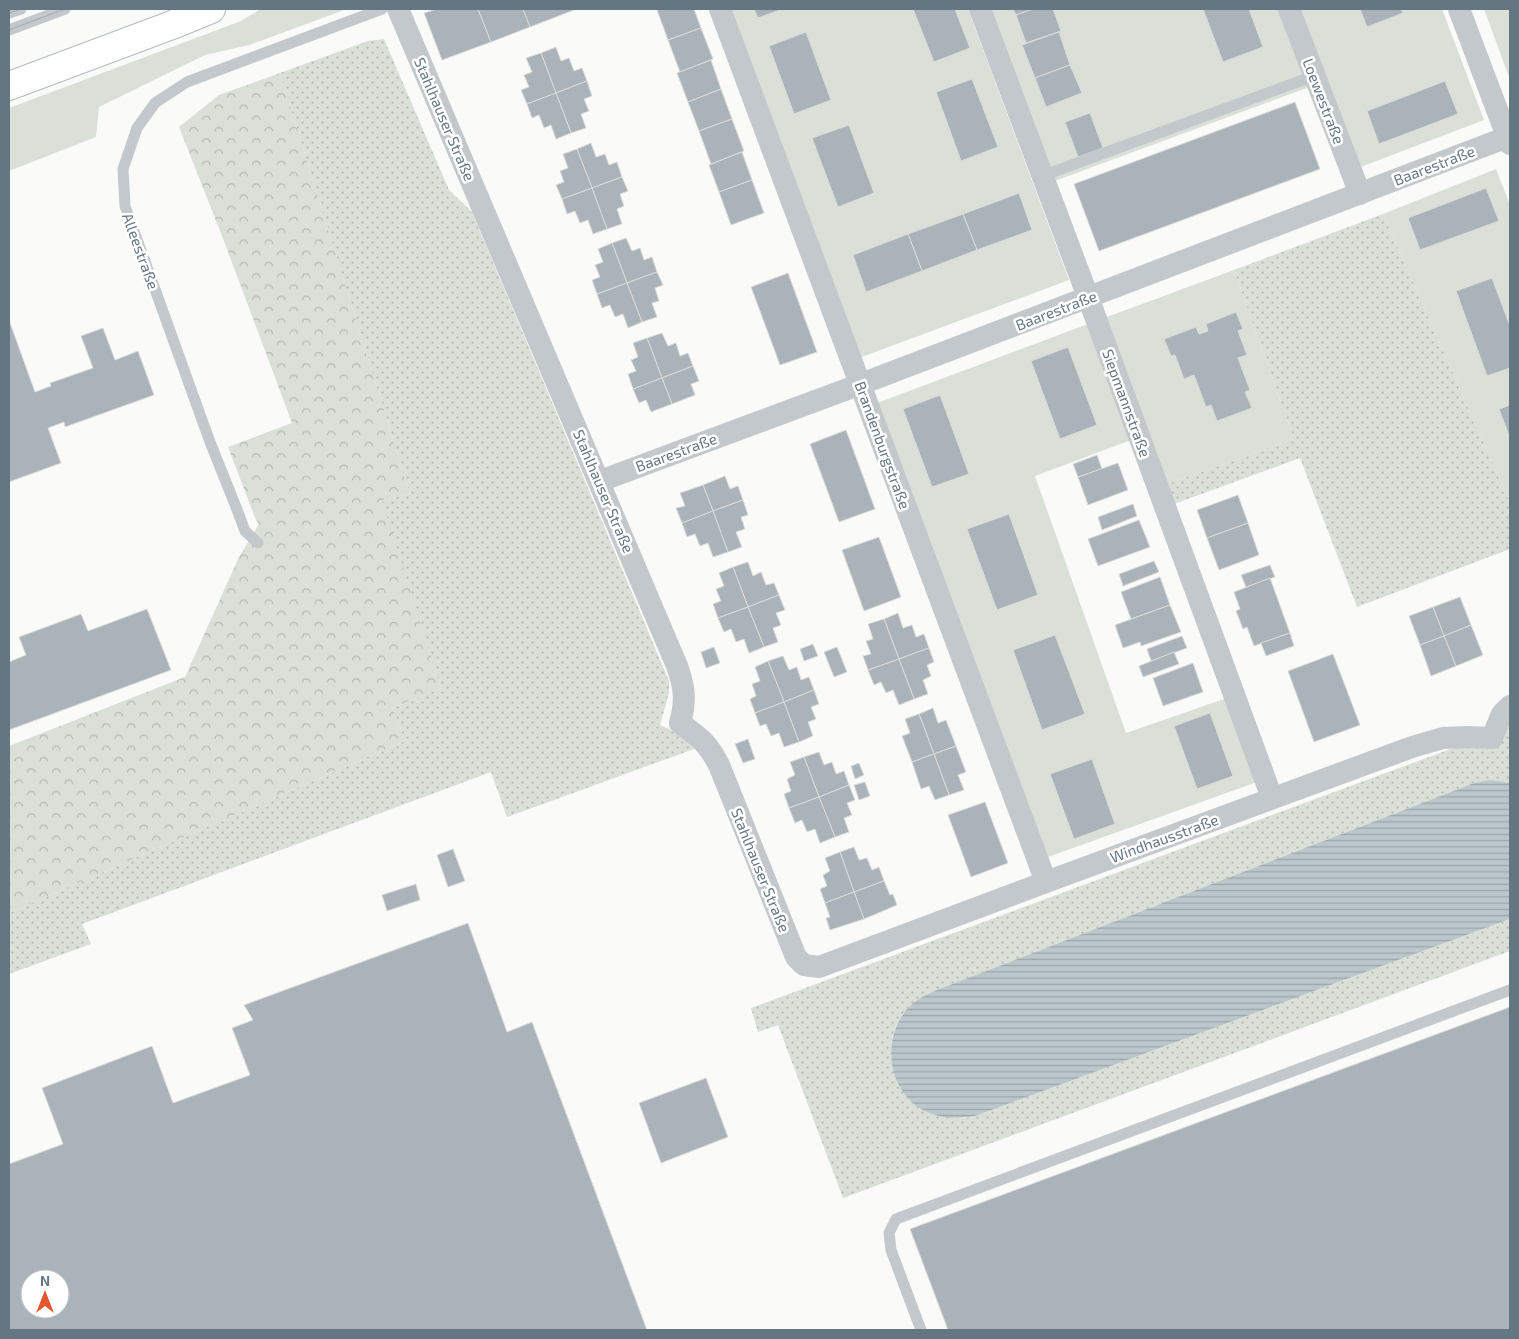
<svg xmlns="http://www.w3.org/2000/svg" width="1519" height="1339" viewBox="0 0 1519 1339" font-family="'Exo 2',sans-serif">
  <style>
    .grass { fill: #dadfd7 }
    .forest { fill: url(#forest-crowns) }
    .park { fill: url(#park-dots) }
    .water { fill: url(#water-rules) }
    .building { fill: #aab3b9; stroke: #dcdcda; fill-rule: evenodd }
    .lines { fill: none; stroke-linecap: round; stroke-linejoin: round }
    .secondary-casing { stroke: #b3babf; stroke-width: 30 }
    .service { stroke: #c3c8cc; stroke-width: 11 }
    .minor { stroke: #c3c8cc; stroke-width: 22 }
    .secondary { stroke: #fff; stroke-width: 28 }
    .tram { stroke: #a2aab0; stroke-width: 1 }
    .labels { text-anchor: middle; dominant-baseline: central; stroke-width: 5; stroke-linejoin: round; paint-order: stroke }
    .street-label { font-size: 15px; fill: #657683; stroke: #fff }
  </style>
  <defs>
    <pattern id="forest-crowns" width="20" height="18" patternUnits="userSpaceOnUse" patternTransform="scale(1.25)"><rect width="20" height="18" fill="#dadfd7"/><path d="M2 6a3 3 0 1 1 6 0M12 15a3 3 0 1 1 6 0" fill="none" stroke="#b4b9b4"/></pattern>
    <pattern id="park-dots" width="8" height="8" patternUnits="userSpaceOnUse" patternTransform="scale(1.25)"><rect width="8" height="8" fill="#dadfd7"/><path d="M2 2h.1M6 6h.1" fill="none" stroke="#b4b9b4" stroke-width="1.8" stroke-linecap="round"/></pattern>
    <pattern id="water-rules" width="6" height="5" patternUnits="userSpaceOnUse" patternTransform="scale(1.25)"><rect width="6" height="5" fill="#bbc7cb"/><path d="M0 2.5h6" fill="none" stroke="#9ca6aa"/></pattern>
  </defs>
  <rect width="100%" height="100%" fill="#fafaf8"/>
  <g class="grass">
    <path d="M261 9H347L249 45 205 55 99 107 96 137 9 171V108L241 21Z"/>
    <path d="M730 9H968L1069 280 859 358Z"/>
    <path d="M987 9H1283L1312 86 1052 182Z"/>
    <path d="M1298 9H1442L1484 120 1358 168Z"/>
    <path d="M1484 9H1510V80Z"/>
    <path d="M1496 169 1510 205V503L1383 214Z"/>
    <path d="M1234 270 1294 439 1167 484 1107 317Z"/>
    <path d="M1088 324 1131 440 1035 476 1126 733 1227 698 1257 782 1048 857 877 403Z"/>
  </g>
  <path class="forest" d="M280 73 410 494 383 500 441 688 393 708 405 741 9 913V746L185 677 239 557 259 524 256 520 228 447 292 423 224 241 179 127 219 95Z"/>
  <g class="park">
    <path d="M384 39 449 190 472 212 669 681V693L660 725C674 731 684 737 694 749L507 817 491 772 82 924 91 944 9 974V913L405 741 393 708 441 688 382 500 410 494 280 73 368 41Z"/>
    <path d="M1383 214 1510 503V549L1357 607 1300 458 1174 504 1167 484 1294 439 1234 270Z"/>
    <path d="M1510 727V783L1506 782 1474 783 934 991C925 996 916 1000 908 1008 880 1036 888 1089 922 1109 929 1113 948 1117 956 1118 962 1119 969 1117 975 1116L1510 919V951L843 1198 778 1025 758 1032 751 1008Z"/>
  </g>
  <path class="water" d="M1490 780 1510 783V919L975 1116C957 1119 940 1119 923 1110 888 1090 881 1041 906 1010 914 1001 924 996 934 991L1474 783Z"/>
  <g class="building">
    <path d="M437 9H478L491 42 442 60 424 13Z"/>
    <path d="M478 9H523L530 27 491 42Z"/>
    <path d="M523 9H573L574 10 530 27Z"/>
    <path d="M661 9H694L701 28 668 40 657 10Z"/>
    <path d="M754 9H783L758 18Z"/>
    <path d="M913 9H955L970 48 934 62Z"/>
    <path d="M1013 9H1033L1016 15Z"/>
    <path d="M1033 9H1053L1061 31 1026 43 1016 15Z"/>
    <path d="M1203 9H1249L1263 47 1223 62Z"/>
    <path d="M1360 9H1401L1403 13 1367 27Z"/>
    <path d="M701 28 713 59 680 72 668 40Z"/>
    <path d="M806 32 831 100 794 114 769 46Z"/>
    <path d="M1059 32 1070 65 1035 78 1022 45Z"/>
    <path d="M556 47 561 61 569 58 574 71 582 68 587 81 556 93 541 53Z"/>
    <path d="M541 53 556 93 527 104 521 90 529 87 524 75 532 72 526 58Z"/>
    <path d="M711 60 721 89 688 102 677 73Z"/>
    <path d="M1070 65 1082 93 1046 107 1035 78Z"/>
    <path d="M972 79 998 147 961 161 936 92Z"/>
    <path d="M587 81 592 96 584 99 589 111 581 114 586 128 571 133 556 93Z"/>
    <path d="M1445 81 1458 114 1379 144 1367 111Z"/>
    <path d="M721 89 732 119 699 131 688 102Z"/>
    <path d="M556 93 571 133 556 139 551 125 544 128 539 115 532 118 527 104Z"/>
    <path d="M1295 102 1320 169 1099 251 1074 184Z"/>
    <path d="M1090 113 1103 148 1078 157 1065 122Z"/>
    <path d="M732 119 744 151 711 164 699 131Z"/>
    <path d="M849 125 874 193 838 207 812 138Z"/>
    <path d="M591 143 596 157 605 154 609 165 617 162 622 177 592 188 577 149Z"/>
    <path d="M577 149 592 188 562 199 556 185 564 182 560 171 568 168 563 154Z"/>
    <path d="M742 152 752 180 719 192 709 165Z"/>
    <path d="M622 177 628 191 620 194 624 206 617 209 622 224 607 229 592 188Z"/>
    <path d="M752 180 764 213 731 225 719 192Z"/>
    <path d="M592 188 607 229 593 234 588 220 580 223 575 211 567 214 562 199Z"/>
    <path d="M1486 188 1499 221 1420 250 1408 218Z"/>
    <path d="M1019 193 1032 230 977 250 963 214Z"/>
    <path d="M963 214 977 250 922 271 908 234Z"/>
    <path d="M908 234 922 271 866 292 853 255Z"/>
    <path d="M626 238 632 251 640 248 644 260 652 257 657 272 627 283 612 243Z"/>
    <path d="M612 243 627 283 597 294 592 280 600 277 595 265 603 262 598 249Z"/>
    <path d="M657 272 663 285 655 288 659 301 652 303 657 317 642 322 627 283Z"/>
    <path d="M788 273 817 352 780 365 751 287Z"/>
    <path d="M1492 278 1510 326V368L1487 376 1456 291Z"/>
    <path d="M627 283 642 322 628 328 623 314 615 317 610 305 602 308 597 294Z"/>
    <path d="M1236 312 1243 329 1238 331 1247 355 1238 358 1250 390 1245 392 1252 408 1217 421 1211 405 1206 407 1194 375 1184 379 1175 355 1171 356 1164 339 1196 327 1199 334 1208 331 1206 324Z"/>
    <path d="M9 320 35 392 51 386 50 383 93 368 81 336 103 328 115 360 138 351 154 395 65 427 64 422 48 428 61 463 9 482Z"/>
    <path d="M662 333 668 346 676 343 680 356 688 353 693 366 662 378 647 338Z"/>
    <path d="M647 338 662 378 633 389 628 374 636 371 631 360 638 357 633 343Z"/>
    <path d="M1068 347 1097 425 1060 439 1031 361Z"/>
    <path d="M693 366 699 381 691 384 695 395 672 404 662 378Z"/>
    <path d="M662 378 672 404 651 412 646 400 639 403 633 389Z"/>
    <path d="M940 395 969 474 932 487 903 409Z"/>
    <path d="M1510 405V438L1499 409Z"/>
    <path d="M846 430 875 509 839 522 810 444Z"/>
    <path d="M1097 455 1102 469 1078 477 1073 464Z"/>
    <path d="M1118 463 1128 490 1088 505 1078 477Z"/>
    <path d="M725 476 730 489 738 486 743 500 713 511 703 485Z"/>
    <path d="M703 485 713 511 682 523 676 508 685 506 680 493Z"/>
    <path d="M1238 495 1248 523 1207 538 1197 510Z"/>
    <path d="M743 500 748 515 741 517 745 529 736 532 742 547 728 552 713 511Z"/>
    <path d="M1133 504 1137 516 1102 530 1098 517Z"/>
    <path d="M713 511 728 552 713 557 708 543 700 546 695 534 687 537 682 523Z"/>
    <path d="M1009 514 1038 595 997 610 967 529Z"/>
    <path d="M1139 520 1150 547 1098 566 1088 539Z"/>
    <path d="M1248 523 1259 555 1219 570 1207 538Z"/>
    <path d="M879 537 901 597 864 611 842 550Z"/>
    <path d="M1154 561 1159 572 1123 586 1119 574Z"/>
    <path d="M748 562 753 576 761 572 766 585 774 583 779 595 748 607 733 567Z"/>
    <path d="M1270 565 1275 577 1246 587 1241 575Z"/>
    <path d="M733 567 748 607 718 618 713 604 721 601 716 589 724 586 719 573Z"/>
    <path d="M1160 577 1170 605 1131 619 1121 592Z"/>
    <path d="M1270 578 1290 633 1254 646 1247 627 1243 629 1236 611 1240 609 1234 592Z"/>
    <path d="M779 595 785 610 776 613 781 625 773 628 778 642 764 647 748 607Z"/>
    <path d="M1460 597 1471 625 1444 636 1433 607Z"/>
    <path d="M1170 605 1181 632 1141 646 1140 642 1123 648 1115 625Z"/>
    <path d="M748 607 764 647 749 653 744 639 736 642 731 629 724 632 718 618Z"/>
    <path d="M1433 607 1444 636 1420 645 1409 616Z"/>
    <path d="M147 609 171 670 9 730V662L26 655 19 637 81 614 88 631Z"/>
    <path d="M898 613 903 628 912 625 916 637 924 634 929 648 899 659 884 619Z"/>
    <path d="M884 619 899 659 868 670 863 656 871 654 866 641 873 639 868 624Z"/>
    <path d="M1471 625 1483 655 1456 666 1444 636Z"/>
    <path d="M1290 633 1294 646 1266 656 1261 643Z"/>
    <path d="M1055 635 1085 714 1042 730 1013 650Z"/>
    <path d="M1182 636 1187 648 1151 661 1147 649Z"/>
    <path d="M1444 636 1456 666 1431 676 1420 645Z"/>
    <path d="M813 644 818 656 804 661 800 649Z"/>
    <path d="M714 647 720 663 706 668 701 652Z"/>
    <path d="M837 647 847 672 834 677 824 652Z"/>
    <path d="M929 648 934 662 927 665 931 676 923 680 928 694 914 699 899 659Z"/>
    <path d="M1174 652 1179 664 1143 677 1139 666Z"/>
    <path d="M1333 654 1360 725 1314 742 1288 671Z"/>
    <path d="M783 656 789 670 797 667 801 680 809 677 814 690 784 702 768 661Z"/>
    <path d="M899 659 914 699 899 705 893 690 886 693 881 682 874 685 868 670Z"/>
    <path d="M768 661 784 702 755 713 750 699 756 696 752 684 760 681 755 667Z"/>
    <path d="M1193 663 1203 692 1163 706 1153 678Z"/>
    <path d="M814 690 819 704 811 707 816 719 808 722 813 736 799 742 784 702Z"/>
    <path d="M784 702 799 742 784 747 779 733 771 736 766 724 760 726 755 713Z"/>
    <path d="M933 708 938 723 946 720 956 746 934 754 919 714Z"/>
    <path d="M1210 713 1233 776 1197 789 1174 726Z"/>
    <path d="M919 714 934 754 912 762 902 736 910 733 905 719Z"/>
    <path d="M748 739 755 759 743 763 735 744Z"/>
    <path d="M956 746 966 772 958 775 964 790 949 795 934 754Z"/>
    <path d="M819 752 824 765 832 762 836 774 844 771 849 785 819 797 804 757Z"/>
    <path d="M934 754 949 795 935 800 929 786 921 789 912 762Z"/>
    <path d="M804 757 819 797 789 808 784 794 791 791 787 779 795 775 790 762Z"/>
    <path d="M1092 759 1115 824 1074 839 1050 774Z"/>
    <path d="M859 763 864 775 855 779 851 766Z"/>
    <path d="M865 782 870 796 859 800 854 785Z"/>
    <path d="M849 785 855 800 847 803 852 815 844 818 849 832 835 837 819 797Z"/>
    <path d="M819 797 835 837 820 843 815 829 807 832 802 820 795 823 789 808Z"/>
    <path d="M985 802 1008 863 971 877 948 815Z"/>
    <path d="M854 847 859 860 867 858 872 870 879 867 884 881 854 892 840 852Z"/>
    <path d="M453 849 465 881 448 887 437 855Z"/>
    <path d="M840 852 854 892 825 903 820 889 827 886 823 875 830 871 825 858Z"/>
    <path d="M884 881 890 895 893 894 897 905 864 919 854 892Z"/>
    <path d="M416 884 420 900 387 911 382 895Z"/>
    <path d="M854 892 864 919 830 930 826 918 830 917 825 903Z"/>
    <path d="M468 923 507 1032 532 1022 647 1330H9V1164L63 1144 42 1088 152 1046 173 1103 250 1075 232 1028 253 1020 244 1005ZM30 1279H60V1309H30Z"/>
    <path d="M1510 1007V1330H948L910 1229Z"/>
    <path d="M706 1078 728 1137 661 1163 639 1103Z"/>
  </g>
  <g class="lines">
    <g class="secondary-casing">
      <path id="secondary" d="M9 86 172 25 211 9"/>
    </g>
    <g class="service">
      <path d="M9 13 21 9"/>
      <path d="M9 30 65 9"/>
      <path d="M1042 176 1314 76"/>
      <path d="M258 543 245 531 236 507 210 442 125 206 123 169 137 128 155 103 187 82 382 9"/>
      <path d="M921 1330 891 1250 889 1233 896 1219 1510 990"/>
    </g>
    <g class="minor">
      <path d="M398 9 677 666C685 688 686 701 680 723 700 738 707 742 719 765L796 957 804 965 819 967 1046 882 1412 747 1443 738 1467 737 1492 738 1502 714 1510 706"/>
      <path d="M720 9 1046 882"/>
      <path d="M980 9 1088 297 1272 798"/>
      <path d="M1289 9 1360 194"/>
      <path d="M1459 9 1510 144"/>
      <path d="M600 481 861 384 1510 136"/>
    </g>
    <use href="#secondary" class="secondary"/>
    <g class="tram">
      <path d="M9 13 21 9"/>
      <path d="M9 30 65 9"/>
    </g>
  </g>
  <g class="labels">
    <g class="street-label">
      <text transform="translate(1324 101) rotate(69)">Loewestraße</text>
      <text transform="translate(445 119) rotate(67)">Stahlhauser Straße</text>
      <text transform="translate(1434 165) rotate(-21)">Baarestraße</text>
      <text transform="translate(141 251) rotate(70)">Alleestraße</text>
      <text transform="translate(1056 310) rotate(-21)">Baarestraße</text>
      <text transform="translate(1127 403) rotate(70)">Siepmannstraße</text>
      <text transform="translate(883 445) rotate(70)">Brandenburgstraße</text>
      <text transform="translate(676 452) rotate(-20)">Baarestraße</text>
      <text transform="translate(604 491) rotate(67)">Stahlhauser Straße</text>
      <text transform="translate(1164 838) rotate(-20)">Windhausstraße</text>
      <text transform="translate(761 870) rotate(68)">Stahlhauser Straße</text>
    </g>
  </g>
  <rect width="1519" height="1339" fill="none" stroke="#657683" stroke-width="20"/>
  <g transform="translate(45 1294)"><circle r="24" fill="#ffffff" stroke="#c1c8cd"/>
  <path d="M0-4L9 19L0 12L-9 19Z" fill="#e4572e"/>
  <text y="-8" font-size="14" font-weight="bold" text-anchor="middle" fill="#657683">N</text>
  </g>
</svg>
